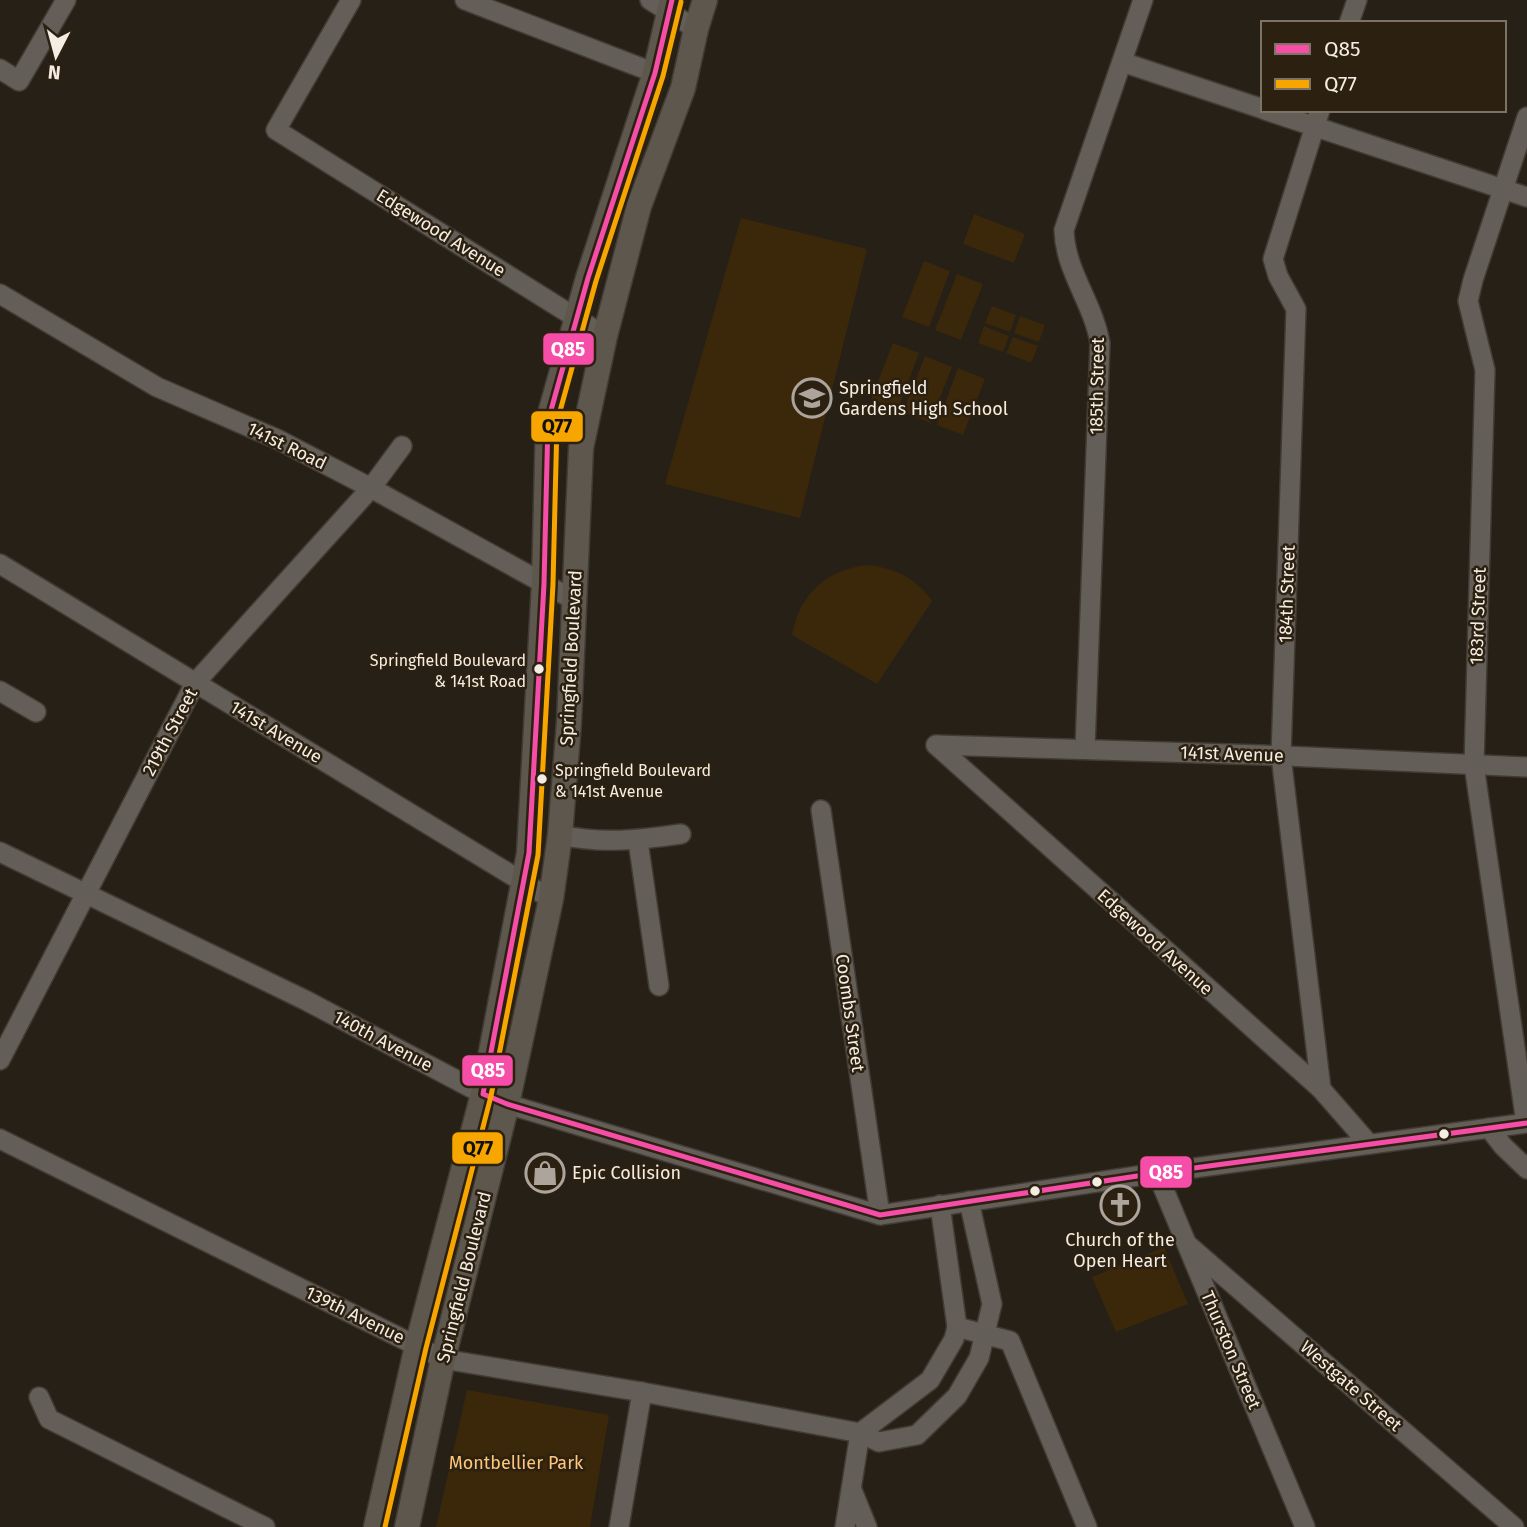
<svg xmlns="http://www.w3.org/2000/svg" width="1527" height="1527" viewBox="0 0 1527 1527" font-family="'Fira Sans',sans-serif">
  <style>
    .green { fill: #3b2709 }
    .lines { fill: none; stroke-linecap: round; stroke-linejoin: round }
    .minor-casing { stroke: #413b34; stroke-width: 22 }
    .major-casing { stroke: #413b34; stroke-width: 27 }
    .minor { stroke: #635e58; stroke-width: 19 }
    .major { stroke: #5d574d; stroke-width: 24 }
    .bus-1-casing { stroke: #2c2111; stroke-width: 10 }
    .bus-2-casing { stroke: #2c2111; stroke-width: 10 }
    .bus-1 { stroke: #f54da8; stroke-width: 5 }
    .bus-2 { stroke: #f7a600; stroke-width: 5 }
    .bus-dot { fill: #f5ede3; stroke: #2c2111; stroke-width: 2.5 }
    .labels { text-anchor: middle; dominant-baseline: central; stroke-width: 5; stroke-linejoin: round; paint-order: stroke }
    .bus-label { font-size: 16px; fill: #f5ede3; stroke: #2c2111; text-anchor: end }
    .street-label { font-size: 18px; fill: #f5ede3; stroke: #2c2111 }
    .poi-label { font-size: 18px; fill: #f5ede3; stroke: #2c2111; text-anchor: start }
    .park-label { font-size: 18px; fill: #fec67a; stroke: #2c2111 }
    .line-badge { stroke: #2c2111; stroke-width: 2.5 }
    .badge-label { font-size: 19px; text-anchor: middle; font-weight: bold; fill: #fff }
    .pale-badge-label { font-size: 19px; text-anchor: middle; font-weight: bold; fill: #111 }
  </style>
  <rect width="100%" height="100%" fill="#262017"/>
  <g class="green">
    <path d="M974 214 1025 234 1014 263 963 244Z"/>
    <path d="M741 218 867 249 800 518 665 484Z"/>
    <path d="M924 261 950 271 929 327 902 317Z"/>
    <path d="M957 274 983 284 961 340 935 330Z"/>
    <path d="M992 306 1016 315 1010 332 985 323Z"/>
    <path d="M1020 316 1045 325 1039 342 1014 333Z"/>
    <path d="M984 326 1009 336 1003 352 978 343Z"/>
    <path d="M1013 337 1038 346 1031 363 1006 353Z"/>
    <path d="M893 343 919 353 898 409 871 399Z"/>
    <path d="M925 356 952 367 930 423 903 412Z"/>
    <path d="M958 368 985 379 963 435 937 425Z"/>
    <path d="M868 565C895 568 916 578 932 601L877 684 792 635C799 594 827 569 868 565Z"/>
    <path d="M1164 1247 1188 1304 1116 1332 1092 1277Z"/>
    <path d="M467 1390 609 1415 590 1527H436Z"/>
  </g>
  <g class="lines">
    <g class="minor-casing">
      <g id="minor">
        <path d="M351 0 276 130 605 336"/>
        <path d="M465 0 655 73"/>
        <path d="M650 0 696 29"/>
        <path d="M1349 23 1357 0"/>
        <path d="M1122 62 1263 109"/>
        <path d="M0 69 19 81 66 0"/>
        <path d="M1265 110 1527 197"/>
        <path d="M1320 110 1273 259 1278 276 1296 309 1281 756 1321 1089"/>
        <path d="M0 294 157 387 277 439 371 488 574 600"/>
        <path d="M0 564 551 899"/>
        <path d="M0 691 36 712"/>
        <path d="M936 745 1263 755 1527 767"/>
        <path d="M936 745 1321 1089 1369 1144"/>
        <path d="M1085 749 1100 343C1093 302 1065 271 1064 230L1143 0"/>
        <path d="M821 810 880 1215"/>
        <path d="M560 835C601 844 640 840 681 834"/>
        <path d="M638 841 659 986"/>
        <path d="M0 852 305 1000 483 1094 507 1104 880 1215 1157 1173 1527 1123"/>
        <path d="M0 1060 195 683 371 488 402 446"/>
        <path d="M1526 1123 1474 765 1485 370 1468 301 1473 280 1527 117"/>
        <path d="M1489 1128 1503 1146 1527 1169"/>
        <path d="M0 1139 443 1359 642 1392 834 1428 860 1433 879 1442 917 1435 957 1396 979 1358 992 1304 969 1201"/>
        <path d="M1157 1173 1305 1527"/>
        <path d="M1188 1245 1514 1527"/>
        <path d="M957 1327 1010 1341 1087 1527"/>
        <path d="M39 1397 49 1419 265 1527"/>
        <path d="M860 1433 930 1380 954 1339 957 1327 940 1205"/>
        <path d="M852 1490 867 1527"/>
        <path d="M619 1527 642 1392"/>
        <path d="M845 1527 860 1433"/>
      </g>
    </g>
    <g class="major-casing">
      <g id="major">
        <path d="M376 1527 417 1346 483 1094 529 853 544 584 548 421 588 278 655 73 672 0"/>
        <path d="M407 1527 443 1359 507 1104 551 899 560 835 569 722 581 448 605 336 639 206 683 88 696 29 705 0"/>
      </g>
    </g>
    <use href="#minor" class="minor"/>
    <use href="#major" class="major"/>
    <g class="bus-1-casing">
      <path id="bus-1" d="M672 0 655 73 588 278 548 421 544 584 529 853 483 1094 507 1104 880 1215 1157 1173 1527 1123"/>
    </g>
    <g class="bus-2-casing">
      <path id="bus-2" d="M385 1527 426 1348 491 1096 538 855 553 584 557 422 596 281 663 76 681 2"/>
    </g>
    <use href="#bus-1" class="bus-1"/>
    <use href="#bus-2" class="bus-2"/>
  </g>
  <defs>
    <g id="school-ring" transform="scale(2.0125)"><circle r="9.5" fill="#2c2111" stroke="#ada59c" stroke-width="1.5"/><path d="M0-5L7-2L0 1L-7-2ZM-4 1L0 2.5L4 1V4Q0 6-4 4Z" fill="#ada59c"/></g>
    <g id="shop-ring" transform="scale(2.0125)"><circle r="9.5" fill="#2c2111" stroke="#ada59c" stroke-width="1.5"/><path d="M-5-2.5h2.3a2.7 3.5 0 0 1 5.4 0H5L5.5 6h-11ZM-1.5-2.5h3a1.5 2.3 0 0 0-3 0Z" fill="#ada59c"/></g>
    <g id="church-ring" transform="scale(2.0125)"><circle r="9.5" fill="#2c2111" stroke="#ada59c" stroke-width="1.5"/><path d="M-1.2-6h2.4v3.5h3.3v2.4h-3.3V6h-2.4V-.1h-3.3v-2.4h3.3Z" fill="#ada59c"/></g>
  </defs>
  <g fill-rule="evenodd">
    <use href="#school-ring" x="812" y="398"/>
    <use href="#shop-ring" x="545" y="1173"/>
    <use href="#church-ring" x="1120" y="1205"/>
  </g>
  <g class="bus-dot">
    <circle cx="539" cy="669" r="6"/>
    <circle cx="542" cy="779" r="6"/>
    <circle cx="1444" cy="1134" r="6"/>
    <circle cx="1097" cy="1182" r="6"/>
    <circle cx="1035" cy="1191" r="6"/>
  </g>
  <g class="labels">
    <g class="bus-label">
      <text x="526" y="660">Springfield Boulevard<tspan x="526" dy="21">&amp; 141st Road</tspan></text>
      <text x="555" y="770" text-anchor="start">Springfield Boulevard<tspan x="555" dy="21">&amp; 141st Avenue</tspan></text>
    </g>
    <g class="street-label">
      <text transform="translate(441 233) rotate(32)">Edgewood Avenue</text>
      <text transform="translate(1097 386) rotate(-89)">185th Street</text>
      <text transform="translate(287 446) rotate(26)">141st Road</text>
      <text transform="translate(1287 594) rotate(-88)">184th Street</text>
      <text transform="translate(1478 616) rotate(-88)">183rd Street</text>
      <text transform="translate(571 658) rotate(-87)">Springfield Boulevard</text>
      <text transform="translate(170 732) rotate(-62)">219th Street</text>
      <text transform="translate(276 732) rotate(31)">141st Avenue</text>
      <text transform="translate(1232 754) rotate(2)">141st Avenue</text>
      <text transform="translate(1155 942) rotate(42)">Edgewood Avenue</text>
      <text transform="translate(850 1013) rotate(82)">Coombs Street</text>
      <text transform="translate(383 1041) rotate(28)">140th Avenue</text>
      <text transform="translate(464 1277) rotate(-76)">Springfield Boulevard</text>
      <text transform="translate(355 1315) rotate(26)">139th Avenue</text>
      <text transform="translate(1231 1350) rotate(67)">Thurston Street</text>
      <text transform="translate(1351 1386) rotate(41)">Westgate Street</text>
    </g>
    <g class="poi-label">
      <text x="839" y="388">Springfield<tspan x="839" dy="21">Gardens High School</tspan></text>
      <text x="572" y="1173">Epic Collision</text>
      <text x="1120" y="1240" text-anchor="middle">Church of the<tspan x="1120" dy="21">Open Heart</tspan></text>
    </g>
    <g class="park-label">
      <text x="516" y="1463">Montbellier Park</text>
    </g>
  </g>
  <g class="line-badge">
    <rect x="542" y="332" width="53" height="34" rx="7" fill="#f54da8"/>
    <rect x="530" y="410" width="54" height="33" rx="7" fill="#f7a600"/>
    <rect x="461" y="1054" width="53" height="33" rx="7" fill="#f54da8"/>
    <rect x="451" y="1131" width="53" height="34" rx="7" fill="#f7a600"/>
    <rect x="1139" y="1155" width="54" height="34" rx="7" fill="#f54da8"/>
  </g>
  <g class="badge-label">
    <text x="568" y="356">Q85</text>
    <text x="488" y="1077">Q85</text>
    <text x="1166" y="1179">Q85</text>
  </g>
  <g class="pale-badge-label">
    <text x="557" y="433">Q77</text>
    <text x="478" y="1155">Q77</text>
  </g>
  <rect x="1261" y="21" width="245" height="91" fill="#2c2111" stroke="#7c7365" stroke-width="2"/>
  <rect x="1275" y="44" width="35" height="10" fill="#f54da8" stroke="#7c7365" stroke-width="2"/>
  <text x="1324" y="56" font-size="21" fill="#f5ede3">Q85</text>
  <rect x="1275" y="79" width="35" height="10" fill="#f7a600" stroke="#7c7365" stroke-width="2"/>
  <text x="1324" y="91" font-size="21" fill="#f5ede3">Q77</text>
  <g transform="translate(56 56) rotate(186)" stroke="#2c2111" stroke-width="5" paint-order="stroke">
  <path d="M0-5L12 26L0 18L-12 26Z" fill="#f5ede3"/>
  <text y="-10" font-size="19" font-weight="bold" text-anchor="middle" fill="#f5ede3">N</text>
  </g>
</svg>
